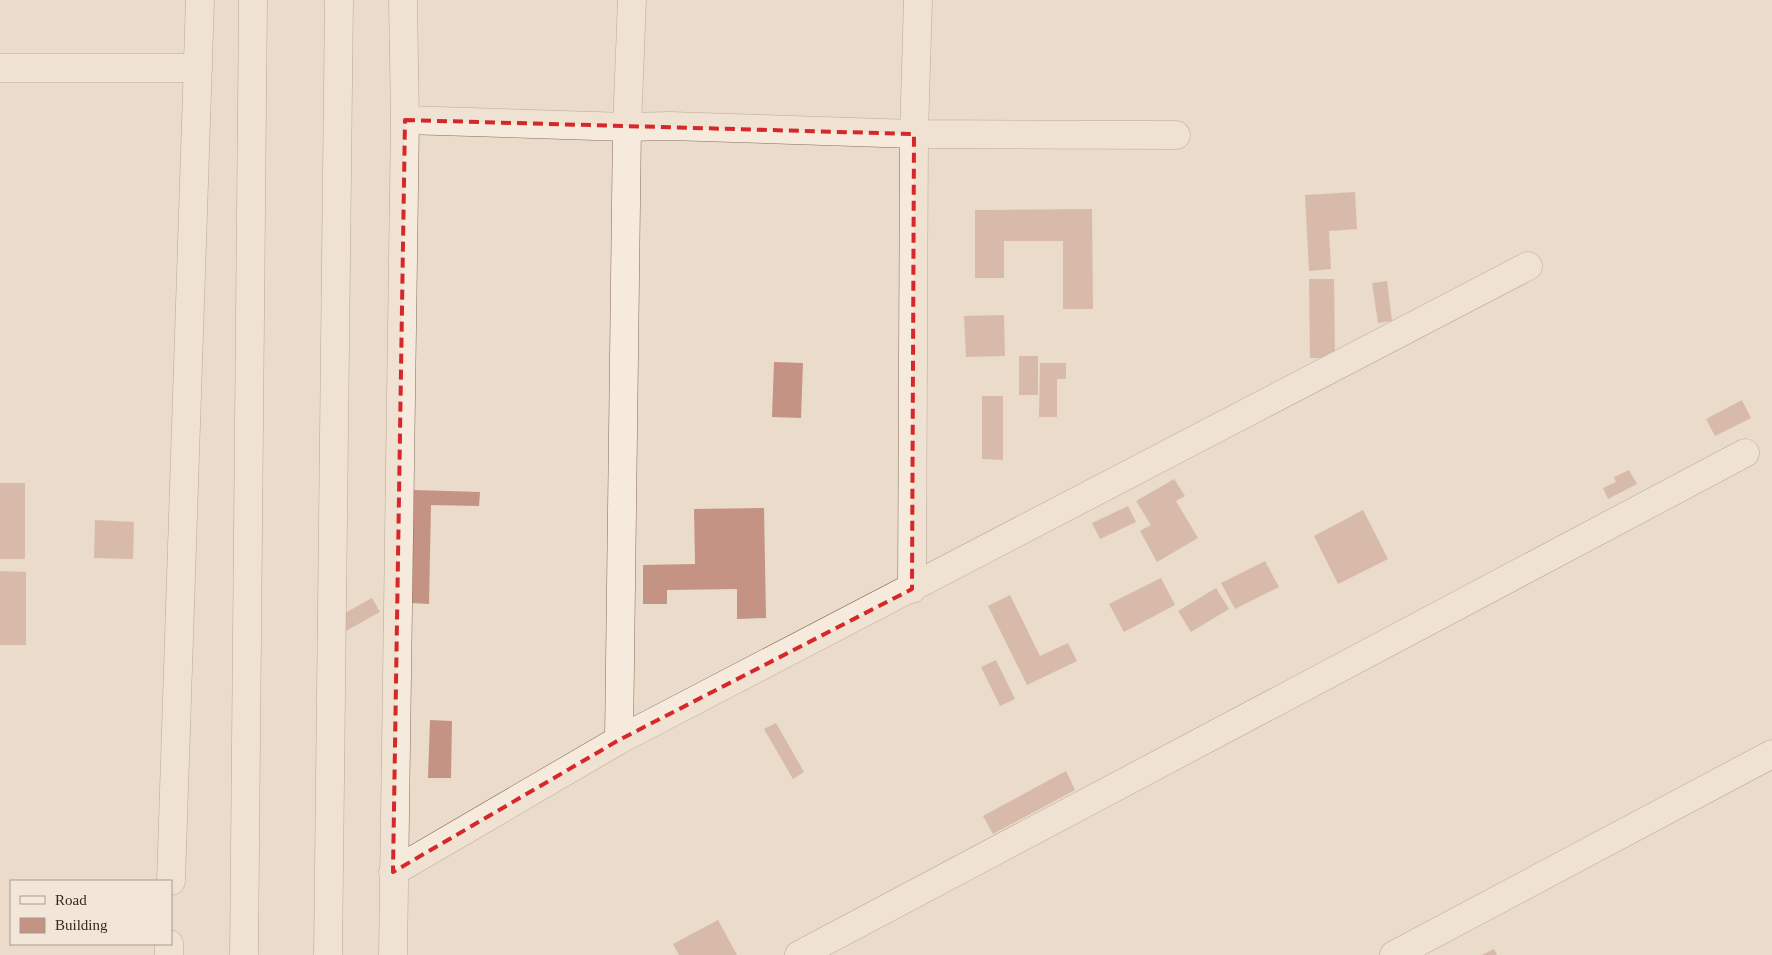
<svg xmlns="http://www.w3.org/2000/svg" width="1772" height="955" viewBox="0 0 1772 955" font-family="'Times New Roman',serif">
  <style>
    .building { fill: #c49384 }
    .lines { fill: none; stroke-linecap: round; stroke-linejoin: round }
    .minor-casing { stroke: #856d60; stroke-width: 29 }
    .minor { stroke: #f5eadc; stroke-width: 28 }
    .marked { fill: none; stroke: #d62828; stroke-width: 4; stroke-dasharray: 10 6; stroke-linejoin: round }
  </style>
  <rect width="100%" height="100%" fill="#eadbca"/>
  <g class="building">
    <path d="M1355 192 1357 229 1329 231 1331 269 1309 271 1305 195Z"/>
    <path d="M1092 209 1093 309H1063V241H1004V278H975V210Z"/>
    <path d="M1309 279H1334L1335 358H1310Z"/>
    <path d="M1387 281 1392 321 1378 323 1372 283Z"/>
    <path d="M1004 315 1005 356 966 357 964 316Z"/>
    <rect x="1019" y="356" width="19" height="39"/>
    <path d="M774 362 803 363 801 418 772 417Z"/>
    <path d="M1040 363H1066V379H1057V417H1039Z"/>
    <path d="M982 396H1003V460L982 459Z"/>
    <path d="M1742 400 1751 418 1715 436 1706 419Z"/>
    <path d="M1629 470 1637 484 1608 499 1603 488 1616 482 1614 477Z"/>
    <path d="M1174 479 1185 496 1176 501 1198 538 1157 562 1140 531 1151 525 1136 501Z"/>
    <rect x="0" y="483" width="25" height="76"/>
    <path d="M414 490 480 492 479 506 431 505 429 604 411 603Z"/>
    <path d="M1128 506 1136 522 1100 539 1092 523Z"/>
    <path d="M764 508 766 618 737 619V589L667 590V604H643V565L695 564 694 509Z"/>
    <path d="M1363 510 1388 559 1338 584 1314 536Z"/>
    <path d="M95 520 134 522 133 559 94 558Z"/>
    <path d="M1265 561 1279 587 1235 609 1221 583Z"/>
    <path d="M0 571 26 572V645H0Z"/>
    <path d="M1161 578 1175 605 1124 632 1109 604Z"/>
    <path d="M1216 588 1229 609 1191 632 1178 611Z"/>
    <path d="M1010 595 1040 656 1068 643 1077 661 1027 685 988 606Z"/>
    <path d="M372 598 380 612 344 632 336 618Z"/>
    <path d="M996 660 1015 699 1000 706 981 667Z"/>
    <path d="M430 720 452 721 451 778H428Z"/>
    <path d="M776 723 804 772 793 779 764 729Z"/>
    <path d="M1066 771 1075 790 993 834 983 816Z"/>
    <path d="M718 920 737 955H679L673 944Z"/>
    <path d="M1494 949 1497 955H1482Z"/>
  </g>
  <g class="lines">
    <g class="minor-casing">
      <g id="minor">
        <path d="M0 68H198"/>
        <path d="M405 120 627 127 670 126 914 134 1176 135"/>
        <path d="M912 589 914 134 918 0"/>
        <path d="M619 740 627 127 632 0"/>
        <path d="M393 872 619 740 1528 266"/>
        <path d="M171 881 200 0"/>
        <path d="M169 955V944"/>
        <path d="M244 955 253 0"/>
        <path d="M328 955 339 0"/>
        <path d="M393 955 405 120 403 0"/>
        <path d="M799 955 1745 453"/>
        <path d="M1394 955 1772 754"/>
      </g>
    </g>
    <use href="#minor" class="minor"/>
  </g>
  <path d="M0 0H1772V955H0ZM405 120 914 134 912 589 619 740 393 872Z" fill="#eadbca" fill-opacity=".55" fill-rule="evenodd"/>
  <path class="marked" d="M405 120 914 134 912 589 619 740 393 872Z"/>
  <rect x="10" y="880" width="162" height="65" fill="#f2e6d9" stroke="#a79a90"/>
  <rect x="20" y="896" width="25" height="8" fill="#f5eadc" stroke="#a79a90"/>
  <text x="55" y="905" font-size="15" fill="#372822">Road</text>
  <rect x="20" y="918" width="25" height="15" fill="#c49384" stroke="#a79a90"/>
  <text x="55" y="930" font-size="15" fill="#372822">Building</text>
</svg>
